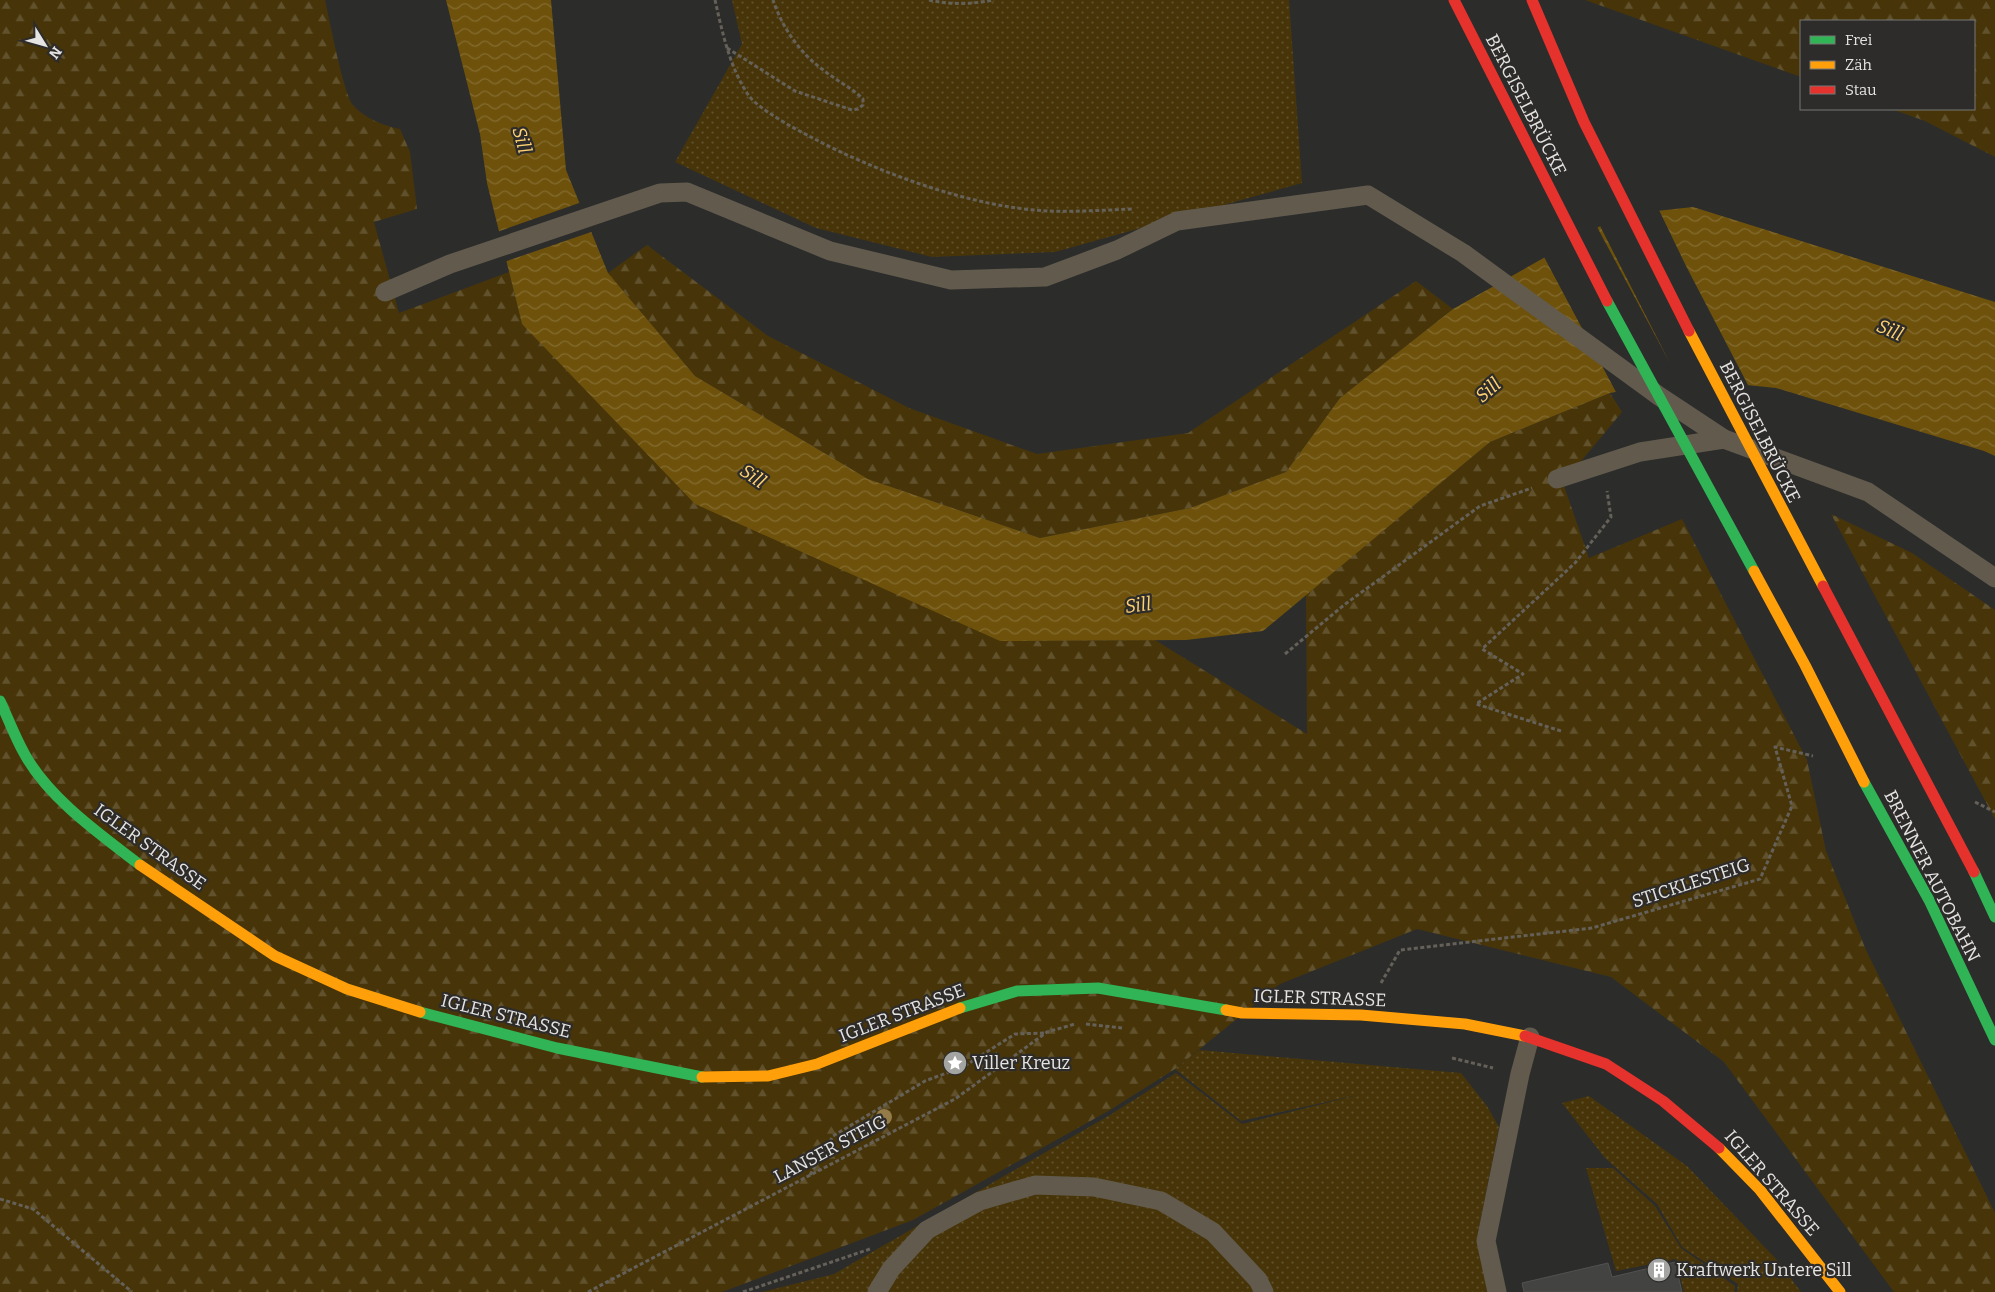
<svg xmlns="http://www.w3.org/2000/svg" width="1995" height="1292" viewBox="0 0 1995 1292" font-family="Bitter,serif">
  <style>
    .grass { fill: url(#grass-dots) }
    .forest { fill: url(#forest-firs) }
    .water { fill: url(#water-waves) }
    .pier { fill: #2c2c2b }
    .building { fill: #434342; stroke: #525252 }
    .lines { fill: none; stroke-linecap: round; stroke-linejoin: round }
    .path { stroke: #656159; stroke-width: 3; stroke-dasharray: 4 2.5; stroke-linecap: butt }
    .lane { stroke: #625b4d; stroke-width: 19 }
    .fast { stroke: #30b455; stroke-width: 11 }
    .slow { stroke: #ff9f0a; stroke-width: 11 }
    .jam { stroke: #e5322d; stroke-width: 11 }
    .fast-bridge { stroke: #30b455; stroke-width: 11 }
    .slow-bridge { stroke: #ff9f0a; stroke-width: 11 }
    .jam-bridge { stroke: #e5322d; stroke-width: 11 }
    .tree { fill: #947b47 }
    .labels { text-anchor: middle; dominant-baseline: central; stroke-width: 4.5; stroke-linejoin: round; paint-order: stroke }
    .street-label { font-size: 18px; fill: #e5e4e2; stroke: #2d2c2a }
    .poi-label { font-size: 18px; fill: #e5e4e2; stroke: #2d2c2a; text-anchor: start }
    .water-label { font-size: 19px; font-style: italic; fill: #fed173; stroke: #2d2c2a }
  </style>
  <defs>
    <pattern id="grass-dots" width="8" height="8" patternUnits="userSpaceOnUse" patternTransform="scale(1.25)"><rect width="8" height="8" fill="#473509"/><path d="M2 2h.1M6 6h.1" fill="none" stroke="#61522d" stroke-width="1.8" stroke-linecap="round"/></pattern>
    <pattern id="forest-firs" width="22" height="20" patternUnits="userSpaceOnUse" patternTransform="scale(1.25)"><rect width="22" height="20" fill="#473509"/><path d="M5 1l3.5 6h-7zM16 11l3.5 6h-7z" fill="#61522d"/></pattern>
    <pattern id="water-waves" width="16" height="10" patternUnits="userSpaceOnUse" patternTransform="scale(1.25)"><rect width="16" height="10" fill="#6e520c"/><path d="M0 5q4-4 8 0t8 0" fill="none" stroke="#836b2f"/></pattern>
  </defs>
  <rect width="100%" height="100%" fill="#2c2c2b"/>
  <g class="grass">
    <path d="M732 0H1289L1302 183 1055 252 932 257 816 228 675 162 742 44Z"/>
    <path d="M1199 1050 1461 1073 1487 1106 1499 1127 1478 1233 1487 1292H762L834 1274 1110 1115 1176 1073 1242 1124 1362 1094 1241 1121 1175 1069Z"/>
    <path d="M1589 1096 1687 1166 1777 1260 1801 1292H1737L1738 1284 1682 1247 1657 1204 1605 1158 1562 1103Z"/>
    <path d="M1586 1168H1613L1655 1206 1681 1248 1735 1286 1734 1292H1684L1676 1259 1616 1271Z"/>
  </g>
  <g class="forest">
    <path d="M0 0H325C329 18 344 95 353 105 364 118 384 126 400 129L410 152 417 209 374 222 399 313 509 272 522 324 1000 641 1155 640 1307 734 1306 595 1490 442 1610 393 1622 412 1563 483 1589 558 1682 519 1807 760 1826 851 1866 950 1995 1213V1292H1894L1724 1062 1611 977 1417 929 1280 984 1175 1069 1110 1110 913 1220 722 1292H0Z"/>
    <path d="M1585 0H1995V157L1925 121 1891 109H1974V21H1801V77Z"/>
    <path d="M647 245 768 336 909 408 1037 454 1188 433 1416 281 1453 309 1340 398 1286 472 1190 508 1040 538 868 479 695 376 608 273Z"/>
    <path d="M1831 514 1912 553 1995 610V819Z"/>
  </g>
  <path class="water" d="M446 0H551L566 170 608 273 695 376 868 479 1040 538 1190 508 1286 472 1340 398 1453 309 1620 215 1693 207 1995 302V456L1984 451 1776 388 1687 379 1610 393 1490 442 1263 631 1186 640 1000 641 695 504 522 324 487 183 480 134Z"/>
  <g class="pier">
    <path d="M582 202 594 231 504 262 497 232Z"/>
    <path d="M1658 208 1686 266 1749 387 1687 381 1617 394 1543 255 1596 225 1671 365 1599 224 1619 212Z"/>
  </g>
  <path class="building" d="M1675 1262 1682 1292H1524L1522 1283 1608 1263 1612 1277Z"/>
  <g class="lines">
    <g class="path">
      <path d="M715 0C722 31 730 69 749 96 759 109 793 128 809 136 876 172 973 208 1049 211 1077 212 1105 210 1133 209"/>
      <path d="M929 0C951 5 973 4 994 0"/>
      <path d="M727 48 795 91 852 110 858 109 863 105V99C851 87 835 80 822 69 799 52 782 27 773 0"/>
      <path d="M1285 654 1344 605 1480 506 1532 488"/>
      <path d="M1561 731 1476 704 1523 674 1482 649 1575 563 1611 517 1607 491"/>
      <path d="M1975 802 1995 812"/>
      <path d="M1381 983 1400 950 1592 928 1760 879 1792 806 1775 747 1813 756"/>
      <path d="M1086 1024 1122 1028"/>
      <path d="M1452 1058 1493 1068"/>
      <path d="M810 1175 833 1136 925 1081 963 1067 1015 1034 1046 1033"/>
      <path d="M0 1199 33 1209 132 1292"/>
      <path d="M588 1292 955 1099 1047 1032 1075 1024"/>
      <path d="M743 1292 870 1249"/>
    </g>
    <g class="lane">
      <path d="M385 292 450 264 660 193 687 192 830 251 951 280 1045 277 1117 250 1177 221 1368 195 1463 253 1659 396 1724 439 1868 492 1995 578"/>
      <path d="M1557 479 1640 452 1724 439"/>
      <path d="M877 1292 891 1269 927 1230 980 1201 1035 1185 1094 1187 1161 1201 1213 1232 1258 1280 1264 1292"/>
      <path d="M1497 1292 1486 1241 1520 1074 1530 1037"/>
    </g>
    <g class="fast">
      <path d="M0 701C8 718 15 737 24 753 48 798 101 835 140 865"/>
      <path d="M1864 782 1929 900 1995 1040"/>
      <path d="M1974 872 1995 917"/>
      <path d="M960 1008 1017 991 1098 988 1226 1010"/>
      <path d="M420 1012 557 1048 702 1077"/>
    </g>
    <g class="slow">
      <path d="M140 865 275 956 347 989 420 1012"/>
      <path d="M1226 1010 1242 1013 1361 1015 1465 1024 1525 1036"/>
      <path d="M702 1077 768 1076 817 1064 960 1008"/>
      <path d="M1719 1148 1760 1190 1840 1292"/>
    </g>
    <path class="jam" d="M1525 1036 1606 1064 1663 1101 1719 1148"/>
    <path class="fast-bridge" d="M1607 301 1754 571"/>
    <g class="slow-bridge">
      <path d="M1689 331 1823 586"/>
      <path d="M1754 571 1805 665 1864 782"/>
    </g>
    <g class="jam-bridge">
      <path d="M1454 0 1607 301"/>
      <path d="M1532 0 1584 122 1689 331"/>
      <path d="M1823 586 1974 872"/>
    </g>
  </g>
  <circle class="tree" cx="884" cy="1117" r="8"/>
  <defs>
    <g id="sight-disc" transform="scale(1.25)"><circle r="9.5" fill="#a4a4a2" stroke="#2d2c2a"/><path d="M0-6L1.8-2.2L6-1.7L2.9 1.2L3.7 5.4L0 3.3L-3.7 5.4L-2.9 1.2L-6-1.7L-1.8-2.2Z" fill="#fff"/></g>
    <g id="building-disc" transform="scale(1.25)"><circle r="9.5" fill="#a4a4a2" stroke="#2d2c2a"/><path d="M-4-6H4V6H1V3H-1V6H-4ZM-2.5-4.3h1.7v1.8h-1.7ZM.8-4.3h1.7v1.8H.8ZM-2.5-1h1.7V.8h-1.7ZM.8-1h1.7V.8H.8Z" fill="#fff"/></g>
  </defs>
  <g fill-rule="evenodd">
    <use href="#sight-disc" x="955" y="1063"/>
    <use href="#building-disc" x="1659" y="1270"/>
  </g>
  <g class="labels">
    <g class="street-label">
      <text transform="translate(1526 105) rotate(63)">BERGISELBRÜCKE</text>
      <text transform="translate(1760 432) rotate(63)">BERGISELBRÜCKE</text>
      <text transform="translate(150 847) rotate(36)">IGLER STRASSE</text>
      <text transform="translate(1932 876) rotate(63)">BRENNER AUTOBAHN</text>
      <text transform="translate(1691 883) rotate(-18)">STICKLESTEIG</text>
      <text transform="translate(1320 998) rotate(2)">IGLER STRASSE</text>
      <text transform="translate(902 1013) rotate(-21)">IGLER STRASSE</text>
      <text transform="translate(506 1016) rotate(14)">IGLER STRASSE</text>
      <text transform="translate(830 1149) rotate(-28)">LANSER STEIG</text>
      <text transform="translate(1772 1183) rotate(49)">IGLER STRASSE</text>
    </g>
    <g class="poi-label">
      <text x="972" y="1063">Viller Kreuz</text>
      <text x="1676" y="1270">Kraftwerk Untere Sill</text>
    </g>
    <g class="water-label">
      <text transform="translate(522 140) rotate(75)">Sill</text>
      <text transform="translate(1890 330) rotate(24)">Sill</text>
      <text transform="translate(1488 390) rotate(-41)">Sill</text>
      <text transform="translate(753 476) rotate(35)">Sill</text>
      <text transform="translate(1138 605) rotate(-7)">Sill</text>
    </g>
  </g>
  <rect x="1800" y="20" width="175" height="90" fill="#2d2c2a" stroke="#777674"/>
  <rect x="1810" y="36" width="25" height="8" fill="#30b455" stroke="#777674"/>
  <text x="1845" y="45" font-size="15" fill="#e5e4e2">Frei</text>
  <rect x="1810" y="61" width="25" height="8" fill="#ff9f0a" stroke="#777674"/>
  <text x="1845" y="70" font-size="15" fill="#e5e4e2">Zäh</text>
  <rect x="1810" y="86" width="25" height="8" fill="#e5322d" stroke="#777674"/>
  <text x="1845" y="95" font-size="15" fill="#e5e4e2">Stau</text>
  <g transform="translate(45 45) rotate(127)" stroke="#2d2c2a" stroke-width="4" paint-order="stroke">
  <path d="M0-4L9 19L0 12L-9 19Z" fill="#e5e4e2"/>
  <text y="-8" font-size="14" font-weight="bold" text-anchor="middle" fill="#e5e4e2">N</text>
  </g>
</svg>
